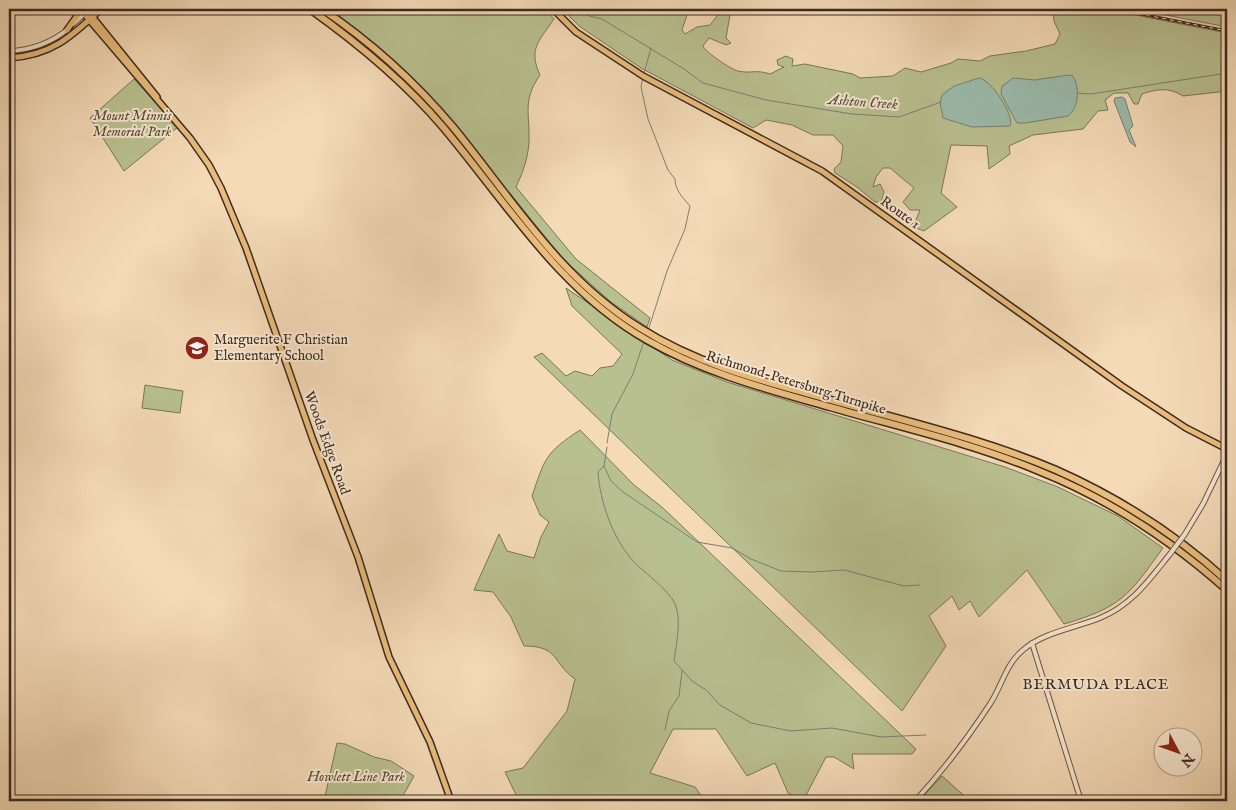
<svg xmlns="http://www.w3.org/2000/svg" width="1236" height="810" viewBox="0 0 1236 810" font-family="'IM FELL English',serif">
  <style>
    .green { fill: #b9c090; stroke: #7b7659 }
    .water { fill: #9cbbac; stroke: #768175 }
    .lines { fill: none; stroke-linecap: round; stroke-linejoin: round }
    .stream { stroke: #768175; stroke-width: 1 }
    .minor-casing { stroke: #6b5747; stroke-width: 6 }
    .major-casing { stroke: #3d2b22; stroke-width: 8 }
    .highway-casing { stroke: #3d2b22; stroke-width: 9 }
    .minor { stroke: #f8e7d0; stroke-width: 4 }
    .major { stroke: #eabd7c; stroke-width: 5 }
    .highway { stroke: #eabd7c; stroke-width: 6 }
    .rail-casing { stroke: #3d2b22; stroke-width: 3 }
    .rail { stroke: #f8e7d0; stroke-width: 1; stroke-dasharray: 4; stroke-linecap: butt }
    .minor-bridge-casing { stroke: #6b5747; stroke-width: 6; stroke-linecap: butt }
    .minor-bridge { stroke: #f8e7d0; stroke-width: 4 }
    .labels { text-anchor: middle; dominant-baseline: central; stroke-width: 4; stroke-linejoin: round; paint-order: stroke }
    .park-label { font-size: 14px; font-style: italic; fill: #564938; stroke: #f8e7d0 }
    .street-label { font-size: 14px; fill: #3d2b22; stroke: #f8e7d0 }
    .poi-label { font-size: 14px; fill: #3d2b22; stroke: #f8e7d0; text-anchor: start }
    .water-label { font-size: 15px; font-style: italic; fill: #554f44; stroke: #f8e7d0 }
    .neighbourhood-label { font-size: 15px; letter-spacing: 1px; fill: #3d2b22; stroke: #f8e7d0 }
  </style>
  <rect width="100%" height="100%" fill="#f4dab7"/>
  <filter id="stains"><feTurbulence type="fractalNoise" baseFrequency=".004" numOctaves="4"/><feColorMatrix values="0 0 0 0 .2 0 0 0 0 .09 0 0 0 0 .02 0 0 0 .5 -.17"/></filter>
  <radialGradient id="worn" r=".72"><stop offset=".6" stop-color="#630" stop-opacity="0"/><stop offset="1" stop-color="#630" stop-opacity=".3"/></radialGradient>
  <g class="green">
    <path d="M330 9H545L554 19C539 41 528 49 540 75 522 101 530 113 529 142 528 158 523 172 516 187L576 259 650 318 647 327 611 302 563 259 440 106 387 54Z"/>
    <path d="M562 9H689L682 30 685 34 697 27 710 25 722 9H731L726 38 731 43 726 45 709 38 703 46C705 52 732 70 738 71 752 74 755 69 770 74L784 67 778 65 777 60 786 56 793 59 792 66 805 64 853 74 860 78 893 76 905 68 921 72 951 63 958 59 980 61 990 56 1026 51 1055 44 1060 34 1054 21 1053 9H1105L1227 33V91L1183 96C1169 87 1157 89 1142 94L1138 104H1134L1128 93H1114L1105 100 1108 110 1098 111 1083 129 1033 135 1009 146 1010 154 989 169 987 146 951 145 941 193 957 207 924 231 910 226 916 220 920 210H910L903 202 914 188 890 168H883L876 177 873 187 880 184 884 192 881 202H875L857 187 835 173 834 169 841 162 843 146 833 135H813L792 125 766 120 753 128 641 68 579 26Z"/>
    <path d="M1135 9 1178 11 1179 9H1216L1227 13V27Z"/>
    <path d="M134 79 178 127 124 171 90 118Z"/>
    <path d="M566 288 672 360 727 382 1005 467 1058 487 1118 516 1163 548C1129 595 1122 607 1064 624L1027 570 979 617 970 601 959 610 952 596 929 616 946 646 902 711 534 357 542 353 566 376 575 371 592 376 600 368 613 366 622 354 572 306Z"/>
    <path d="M145 385 183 391 180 413 142 408Z"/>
    <path d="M580 430 634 485 663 508 916 749 912 754H852L854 769 834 757H826L803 801 788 793 775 763 747 776 716 729H673L650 773 695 787 705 801H667L661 798 659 801H519L505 772 523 768 567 711 575 679C552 663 560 646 524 646L511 617 493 592 474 590 499 534 507 551 534 558 541 537 549 522 540 515 532 496C545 458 545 453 580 430Z"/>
    <path d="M337 743 345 744 374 757 391 761 414 776 400 801H324Z"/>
    <path d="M942 776 970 801H919Z"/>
  </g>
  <g class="water">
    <path d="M1069 75 1073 76C1080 88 1079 107 1068 116L1025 123H1017L1001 94 1002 86 1013 78 1035 80Z"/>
    <path d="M979 78C991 79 1015 116 1010 126L972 127 943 118 940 102 942 95 954 86Z"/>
    <path d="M1122 97 1125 99 1133 126 1129 130 1136 147 1130 142 1114 101 1115 98Z"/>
  </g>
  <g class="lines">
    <g class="stream">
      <path d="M578 9 589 16 602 19 684 69 703 83 766 100 852 114 899 117 941 102"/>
      <path d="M644 73 651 48"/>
      <path d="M643 77 641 87 648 119 668 170 675 179C675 190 683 198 690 206L685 229 667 271 648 331"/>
      <path d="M1077 93 1091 94 1227 73"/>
      <path d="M607 443 612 414 633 374 644 341"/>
      <path d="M607 447 604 466 611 481 623 492 697 542 732 548 751 559 781 571 812 572 844 570 904 586 919 585"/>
      <path d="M604 466 598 472C600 502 613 540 635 563 646 574 669 590 675 604 682 621 676 644 674 661L692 681 706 690 720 705 751 723 791 731 832 728 881 737 926 735"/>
      <path d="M665 730 669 711 679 696 682 671"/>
    </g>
    <g class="minor-casing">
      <g id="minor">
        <path d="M73 24 84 14"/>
        <path d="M9 51C31 50 51 43 68 29"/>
        <path d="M1185 534 1203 504 1227 454"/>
        <path d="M1032 643 1081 801"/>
        <path d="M915 801C943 771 967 739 990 704 1002 686 1005 665 1023 650 1044 632 1075 628 1100 618 1132 605 1149 580 1170 554"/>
      </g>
    </g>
    <g class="major-casing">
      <g id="major">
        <path d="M80 9 190 138 209 165 221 188 246 248 313 440 358 557 389 657 430 742 451 801"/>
        <path d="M86 9 157 97"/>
        <path d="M553 9 576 32 643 76 822 171 1122 386 1186 428 1227 449"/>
        <path d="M67 30 77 16V9"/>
        <path d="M9 58C52 55 71 37 101 9"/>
      </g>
    </g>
    <g class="highway-casing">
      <g id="highway">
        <path d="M310 9C359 44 404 81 443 127 507 203 559 290 647 340 704 373 767 389 830 407 900 427 972 443 1039 471 1109 499 1171 540 1227 590"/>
        <path d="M322 9C371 42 415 82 453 127 512 199 559 278 640 328 700 366 767 382 835 401 909 422 986 440 1056 470 1119 498 1177 535 1227 581"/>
      </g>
    </g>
    <use href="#minor" class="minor"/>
    <use href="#major" class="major"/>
    <use href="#highway" class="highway"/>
    <g class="rail-casing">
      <path id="rail" d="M1115 9 1227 31"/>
    </g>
    <use href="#rail" class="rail"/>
    <g class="minor-bridge-casing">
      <path id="minor-bridge" d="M1170 554 1185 534"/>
    </g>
    <use href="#minor-bridge" class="minor-bridge"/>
  </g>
  <defs>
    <g id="school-disc" transform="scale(1.25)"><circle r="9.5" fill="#8f2418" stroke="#f8e7d0"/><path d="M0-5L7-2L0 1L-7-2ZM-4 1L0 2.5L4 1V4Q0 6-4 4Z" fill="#fff"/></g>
  </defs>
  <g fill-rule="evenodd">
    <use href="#school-disc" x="197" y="348"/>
  </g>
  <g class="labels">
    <g class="park-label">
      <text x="132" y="116">Mount Minnis<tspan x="132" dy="16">Memorial Park</tspan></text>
      <text x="356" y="777">Howlett Line Park</text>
    </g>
    <g class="street-label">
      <text transform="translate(900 213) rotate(36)">Route 1</text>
      <text transform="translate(796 383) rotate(17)">Richmond-Petersburg Turnpike</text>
      <text transform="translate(327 443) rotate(70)">Woods Edge Road</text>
    </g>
    <g class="poi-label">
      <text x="214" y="340">Marguerite F Christian<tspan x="214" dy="16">Elementary School</tspan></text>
    </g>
    <g class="water-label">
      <text transform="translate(863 102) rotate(4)">Ashton Creek</text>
    </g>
    <g class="neighbourhood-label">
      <text x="1096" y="684">BERMUDA PLACE</text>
    </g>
  </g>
  <rect width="1236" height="810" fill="none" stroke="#f4dab7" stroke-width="30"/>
  <rect x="10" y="10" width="1216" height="790" fill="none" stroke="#3d2b22" stroke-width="2.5"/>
  <rect x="15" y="15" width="1206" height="780" fill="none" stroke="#3d2b22"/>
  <g transform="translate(1178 752) rotate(131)"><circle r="24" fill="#f8e7d0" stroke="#ad9c8a"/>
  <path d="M0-4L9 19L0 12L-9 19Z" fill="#8f2418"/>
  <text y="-8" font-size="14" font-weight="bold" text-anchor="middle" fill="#3d2b22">N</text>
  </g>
  <rect width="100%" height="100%" filter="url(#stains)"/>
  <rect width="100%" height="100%" fill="url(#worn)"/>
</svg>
